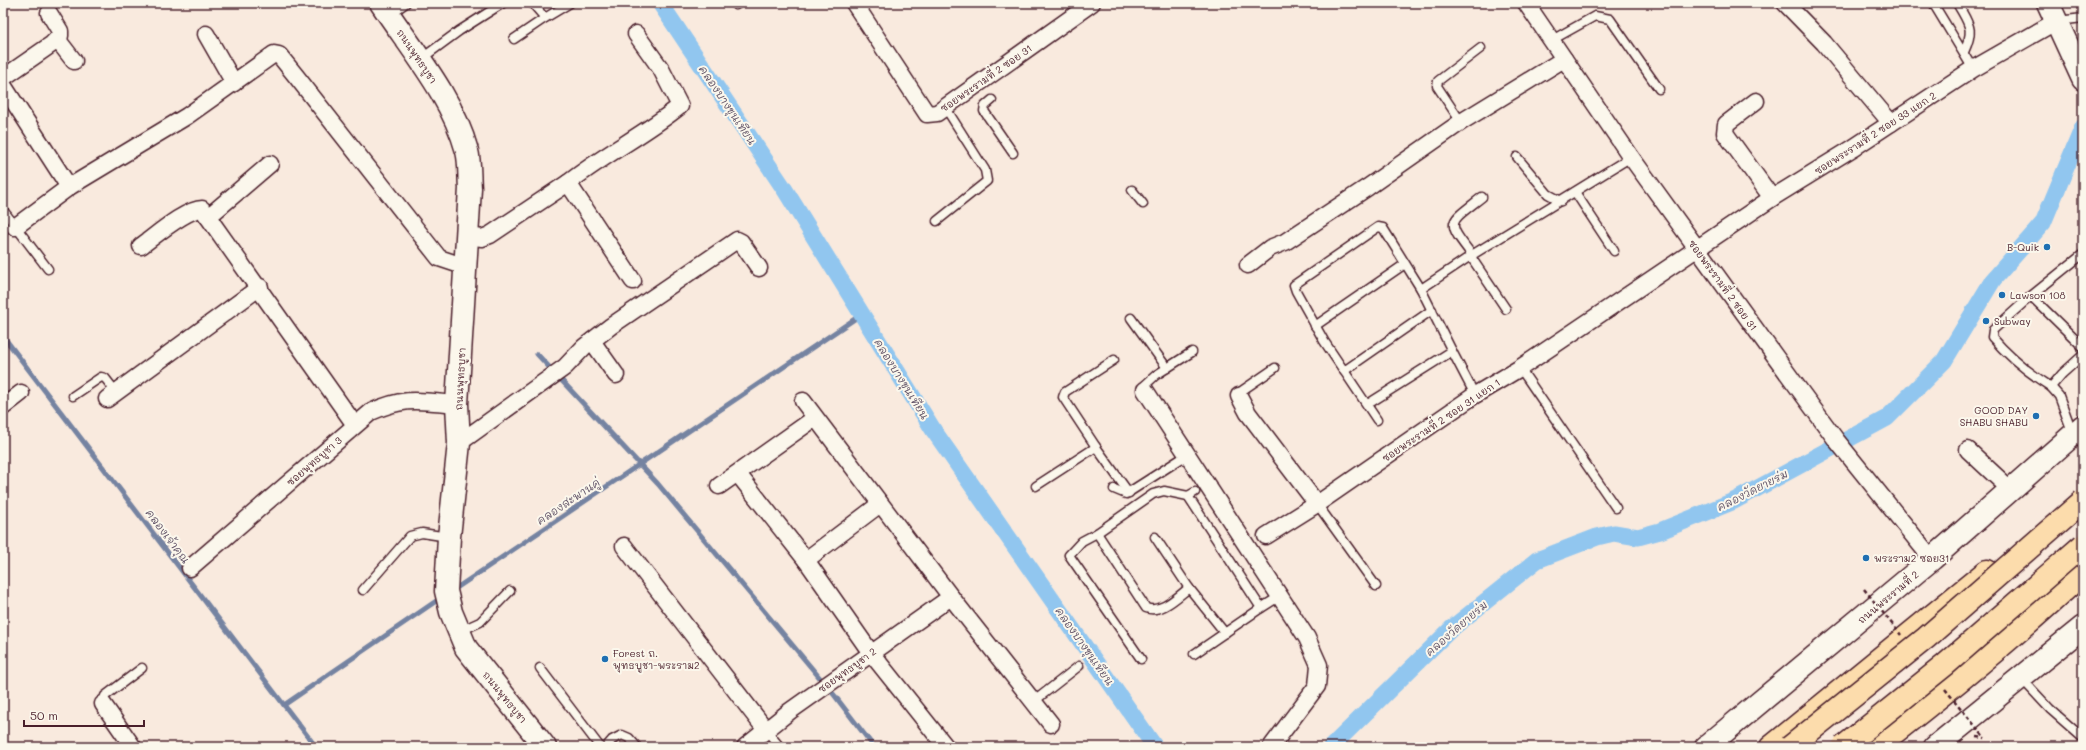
<svg xmlns="http://www.w3.org/2000/svg" width="2086" height="750" viewBox="0 0 2086 750" font-family="Mali,'Playpen Sans Thai',sans-serif">
  <style>
    .lines { fill: none; stroke-linecap: round; stroke-linejoin: round }
    .stream { stroke: #7583a1; stroke-width: 5 }
    .canal { stroke: #91c6ef; stroke-width: 17 }
    .lane-casing { stroke: #4a1f2b; stroke-width: 11 }
    .street-casing { stroke: #4a1f2b; stroke-width: 19 }
    .secondary-casing { stroke: #4a1f2b; stroke-width: 25 }
    .highway-casing { stroke: #4a1f2b; stroke-width: 25 }
    .path { stroke: #4a1f2b; stroke-width: 2.5; stroke-dasharray: 4 3; stroke-linecap: butt }
    .lane { stroke: #fbf7ec; stroke-width: 8 }
    .street { stroke: #fbf7ec; stroke-width: 16 }
    .secondary { stroke: #fbf7ec; stroke-width: 22 }
    .highway { stroke: #fcdcac; stroke-width: 22 }
    .highway-bridge-casing { stroke: #4a1f2b; stroke-width: 25; stroke-linecap: butt }
    .path-bridge { stroke: #4a1f2b; stroke-width: 2.5; stroke-dasharray: 4 3; stroke-linecap: butt }
    .highway-bridge { stroke: #fcdcac; stroke-width: 22 }
    .poi-dot { fill: #1f6fb2; stroke: #fbf7ec; stroke-width: 1.5 }
    .labels { text-anchor: middle; dominant-baseline: central; stroke-width: 4; stroke-linejoin: round; paint-order: stroke }
    .street-label { font-size: 10px; fill: #4a1f2b; stroke: #fbf7ec }
    .poi-label { font-size: 10px; fill: #4a1f2b; stroke: #fbf7ec; text-anchor: start }
    .water-label { font-size: 11px; font-style: italic; fill: #5f5166; stroke: #fbf7ec }
  </style>
  <rect width="100%" height="100%" fill="#f9eade"/>
  <filter id="ink" filterUnits="userSpaceOnUse"><feTurbulence type="fractalNoise" baseFrequency=".025" numOctaves="2"/><feDisplacementMap in="SourceGraphic" scale="8" xChannelSelector="R" yChannelSelector="G"/><feConvolveMatrix kernelMatrix="1 2 1 2 8 2 1 2 1" color-interpolation-filters="sRGB"/></filter>
  <g filter="url(#ink)">
    <g class="lines">
      <g class="stream">
        <path d="M3 336 316 747"/>
        <path d="M537 354 658 484 835 696 874 747"/>
        <path d="M452 591 862 314"/>
        <path d="M284 705 442 597"/>
      </g>
      <g class="canal">
        <path d="M660 3 785 190 934 431 1155 747"/>
        <path d="M1331 747 1451 629 1537 560 1597 537 1614 533 1638 537 1660 531 1734 501 1887 418 1944 361 1993 280 2043 223 2083 127"/>
      </g>
      <g class="lane-casing">
        <g id="lane">
          <path d="M1933 3 1973 69"/>
          <path d="M1957 3C1969 25 1975 28 1964 52"/>
          <path d="M736 5 739 3"/>
          <path d="M389 15 406 3"/>
          <path d="M545 18 570 3"/>
          <path d="M2058 21 2083 18"/>
          <path d="M514 39 545 18 532 3"/>
          <path d="M1552 40 1595 16 1610 19 1659 89"/>
          <path d="M421 59 459 31 503 3"/>
          <path d="M992 100 985 106 984 111 1013 153"/>
          <path d="M1461 122 1437 86 1438 81 1481 48"/>
          <path d="M1517 157 1548 194 1561 201"/>
          <path d="M1132 190 1143 204"/>
          <path d="M1575 192 1614 251"/>
          <path d="M3 210 48 269"/>
          <path d="M937 221 987 181 985 170 945 107"/>
          <path d="M2031 296 2083 347"/>
          <path d="M1506 309 1473 260 1472 255 1631 157"/>
          <path d="M1131 318 1167 368"/>
          <path d="M1315 326 1405 264"/>
          <path d="M1452 351 1475 395"/>
          <path d="M1114 360 1065 392 1063 397 1096 447 1129 493"/>
          <path d="M1520 368 1616 508"/>
          <path d="M1344 371 1432 310"/>
          <path d="M2051 387C2029 373 2008 356 1992 337L1993 330 2031 296 2083 254"/>
          <path d="M1145 390V385L1156 375 1192 352"/>
          <path d="M73 396 101 377 105 378 116 392"/>
          <path d="M1239 396 1240 392 1275 368"/>
          <path d="M1368 404 1452 351 1421 289 1472 255C1445 220 1448 224 1482 197"/>
          <path d="M1377 420 1324 341 1296 291 1294 285 1378 227 1383 228 1421 289"/>
          <path d="M2073 434 2059 396 2051 387 2062 374 2083 355"/>
          <path d="M1036 486 1096 447"/>
          <path d="M1114 489 1126 494 1187 455"/>
          <path d="M1317 504 1376 586"/>
          <path d="M1097 533 1146 608C1161 614 1177 597 1189 588L1225 633"/>
          <path d="M1155 537 1189 588"/>
          <path d="M363 590 410 536 422 533 448 537"/>
          <path d="M1261 608 1280 596"/>
          <path d="M460 631 480 622 510 591"/>
          <path d="M1194 654 1261 608 1188 496 1195 492"/>
          <path d="M1141 659 1069 555 1082 541 1097 533 1153 494 1164 491 1188 496"/>
          <path d="M540 668 600 747"/>
          <path d="M2022 679 2050 709 2083 738"/>
          <path d="M1033 702 1079 666"/>
          <path d="M103 704 105 696 142 668"/>
          <path d="M766 730 780 747"/>
          <path d="M606 747 612 740 622 735 629 738 637 747"/>
        </g>
      </g>
      <g class="street-casing">
        <g id="street">
          <path d="M854 3 927 114 937 113 1092 3"/>
          <path d="M1526 3 1631 157 1793 381 1837 441 1932 559"/>
          <path d="M1785 3 1824 43 1891 123"/>
          <path d="M206 34 234 83"/>
          <path d="M57 39 74 61"/>
          <path d="M3 78 52 44 60 36V31L49 13"/>
          <path d="M3 85 69 187"/>
          <path d="M1756 101 1726 124 1725 133 1772 198"/>
          <path d="M568 183C603 155 644 135 680 106L661 69 636 34"/>
          <path d="M208 217 355 425"/>
          <path d="M15 227 69 187 187 116 274 54 279 55 296 76 439 258 466 267"/>
          <path d="M468 236 482 238 490 235 568 183 633 281"/>
          <path d="M141 246C155 236 186 209 202 209L208 217 270 164"/>
          <path d="M1248 265 1270 248 1285 242 1368 187 1461 122 1564 59"/>
          <path d="M592 341 616 375"/>
          <path d="M1145 390 1307 638 1319 665 1317 686 1271 747"/>
          <path d="M1239 396 1248 413 1317 504 1475 395 1520 368 1772 198 1853 148 1973 69 2055 22"/>
          <path d="M107 399 260 287"/>
          <path d="M803 401 951 597 1051 724"/>
          <path d="M3 407 21 393"/>
          <path d="M459 443 565 367 584 347 611 326 737 240 741 242 759 268"/>
          <path d="M1968 450 2012 491"/>
          <path d="M738 474 806 560 871 653 946 747"/>
          <path d="M719 486 815 418"/>
          <path d="M1266 536 1317 504"/>
          <path d="M624 546 766 730"/>
          <path d="M806 560 880 504"/>
          <path d="M190 568 371 412C405 396 421 401 457 404"/>
          <path d="M103 704 133 747"/>
          <path d="M745 747 790 711 951 597"/>
        </g>
      </g>
      <g class="secondary-casing">
        <g id="secondary">
          <path d="M381 3C412 50 452 96 467 151 470 162 469 176 470 188L457 404 459 443 449 537 446 591 451 612 466 648 545 747"/>
          <path d="M2048 3 2083 79"/>
          <path d="M1706 747 1932 559 2083 426"/>
          <path d="M1935 747 2083 627"/>
        </g>
      </g>
      <g class="highway-casing">
        <g id="highway">
          <path d="M1771 747 1987 571"/>
          <path d="M1876 747C1947 692 2017 635 2083 573"/>
        </g>
      </g>
      <path class="path" d="M1977 737 1985 738"/>
      <use href="#lane" class="lane"/>
      <use href="#street" class="street"/>
      <use href="#secondary" class="secondary"/>
      <use href="#highway" class="highway"/>
      <g class="highway-bridge-casing">
        <g id="highway-bridge">
          <path d="M1790 747 1926 638 2083 501"/>
          <path d="M1843 747 1945 665 2083 545"/>
        </g>
      </g>
      <g class="path-bridge">
        <path d="M1864 589 1901 635"/>
        <path d="M1945 689 1985 738"/>
      </g>
      <use href="#highway-bridge" class="highway-bridge"/>
    </g>
  </g>
  <g class="poi-dot">
    <circle cx="2047" cy="247" r="4"/>
    <circle cx="2002" cy="295" r="4"/>
    <circle cx="1986" cy="321" r="4"/>
    <circle cx="2036" cy="416" r="4"/>
    <circle cx="1866" cy="558" r="4"/>
    <circle cx="605" cy="659" r="4"/>
  </g>
  <g class="labels">
    <g class="street-label">
      <text transform="translate(417 56) rotate(56)">ถนนพุทธบูชา</text>
      <text transform="translate(986 78) rotate(-35)">ซอยพระรามที่ 2 ซอย 31</text>
      <text transform="translate(1875 133) rotate(-33)">ซอยพระรามที่ 2 ซอย 33 แยก 2</text>
      <text transform="translate(1723 285) rotate(54)">ซอยพระรามที่ 2 ซอย 31</text>
      <text transform="translate(460 379) rotate(-87)">ถนนพุทธบูชา</text>
      <text transform="translate(1441 420) rotate(-34)">ซอยพระรามที่ 2 ซอย 31 แยก 1</text>
      <text transform="translate(314 461) rotate(-41)">ซอยพุทธบูชา 3</text>
      <text transform="translate(1888 597) rotate(-40)">ถนนพระรามที่ 2</text>
      <text transform="translate(847 670) rotate(-36)">ซอยพุทธบูชา 2</text>
      <text transform="translate(505 697) rotate(51)">ถนนพุทธบูชา</text>
    </g>
    <g class="poi-label">
      <text x="2039" y="247" text-anchor="end">B-Quik</text>
      <text x="2010" y="295">Lawson 108</text>
      <text x="1994" y="321">Subway</text>
      <text x="2028" y="410" text-anchor="end">GOOD DAY<tspan x="2028" dy="12">SHABU SHABU</tspan></text>
      <text x="1874" y="558">พระราม2 ซอย31</text>
      <text x="613" y="653">Forest ถ.<tspan x="613" dy="12">พุทธบูชา-พระราม2</tspan></text>
    </g>
    <g class="water-label">
      <text transform="translate(728 105) rotate(56)">คลองบางขุนเทียน</text>
      <text transform="translate(902 379) rotate(58)">คลองบางขุนเทียน</text>
      <text transform="translate(1752 490) rotate(-27)">คลองวัดยายร่ม</text>
      <text transform="translate(568 501) rotate(-34)">คลองสะพานคู่</text>
      <text transform="translate(168 536) rotate(53)">คลองเจ้าคุณ</text>
      <text transform="translate(1456 628) rotate(-41)">คลองวัดยายร่ม</text>
      <text transform="translate(1085 646) rotate(55)">คลองบางขุนเทียน</text>
    </g>
  </g>
  <rect width="2086" height="750" fill="none" stroke="#fbf7ec" stroke-width="16"/>
  <rect x="8" y="8" width="2070" height="734" fill="none" stroke="#4a1f2b" stroke-width="1.5" filter="url(#ink)"/>
  <path d="M24 720v6h120v-6" fill="none" stroke="#4a1f2b" stroke-width="2"/>
  <text x="30" y="720" font-size="12" fill="#4a1f2b" stroke="#fbf7ec" stroke-width="3" paint-order="stroke">50 m</text>
</svg>
